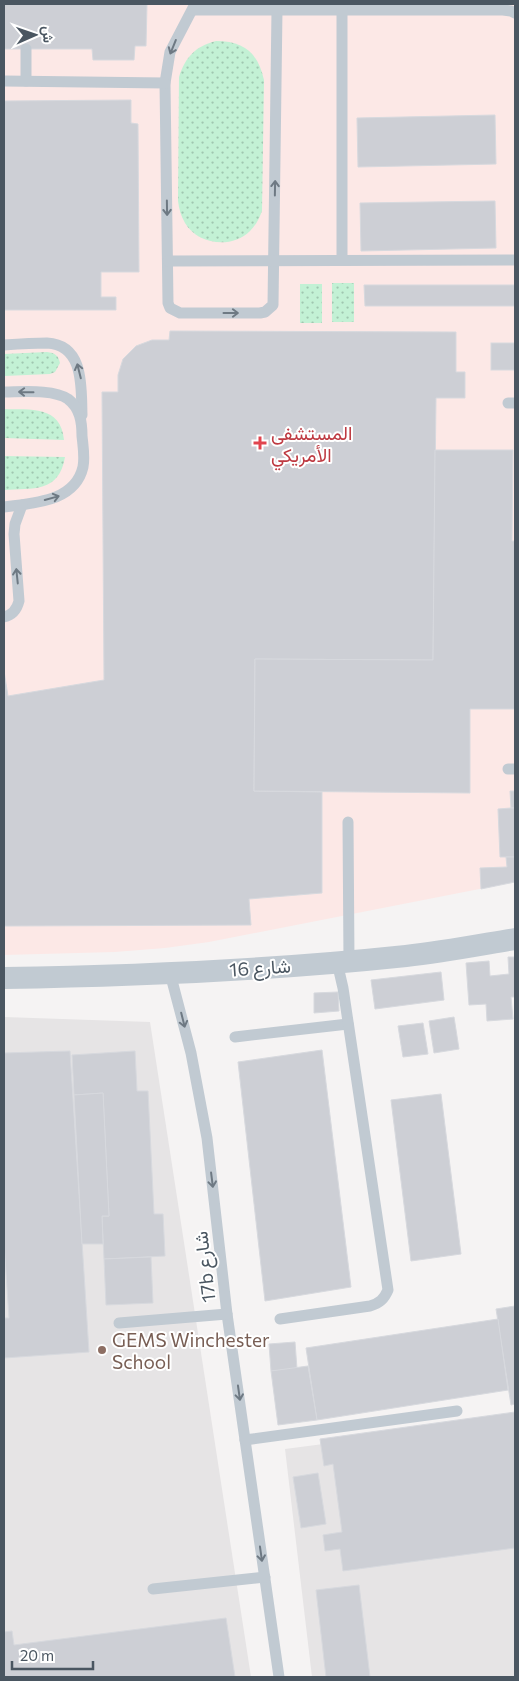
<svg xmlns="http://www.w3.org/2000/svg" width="519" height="1681" viewBox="0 0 519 1681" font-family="Commissioner,Vazirmatn,sans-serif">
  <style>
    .education { fill: #e6e4e5 }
    .medical { fill: #fce8e6 }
    .green { fill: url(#green-dots) }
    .building { fill: #cdcfd5; stroke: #d7d9de }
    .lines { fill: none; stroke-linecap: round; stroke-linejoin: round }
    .service { stroke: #c1cad2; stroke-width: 11 }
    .minor { stroke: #c1cad2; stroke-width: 22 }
    .oneway { stroke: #6e7983 }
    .health-dot { fill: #e0444e; stroke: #fff; stroke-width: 2 }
    .education-dot { fill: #8d6e63; stroke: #fff; stroke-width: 2 }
    .labels { text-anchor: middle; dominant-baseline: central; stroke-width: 4; stroke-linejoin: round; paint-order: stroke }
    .health-label { font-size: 19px; fill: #be3a42; stroke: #fff; text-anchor: start }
    .street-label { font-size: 19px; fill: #4a5661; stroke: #fff }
    .education-label { font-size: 19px; fill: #785e54; stroke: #fff; text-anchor: start }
  </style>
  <defs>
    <pattern id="green-dots" width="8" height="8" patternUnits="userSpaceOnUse" patternTransform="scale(1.25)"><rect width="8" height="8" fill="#c3f1d5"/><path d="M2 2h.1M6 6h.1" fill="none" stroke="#a0c6b0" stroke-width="1.8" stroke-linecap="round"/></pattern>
  </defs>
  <rect width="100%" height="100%" fill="#f5f3f3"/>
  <g class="education">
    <path d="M4 1017 150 1022 251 1677H4Z"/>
    <path d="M515 1419V1677H312L285 1449Z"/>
  </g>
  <path class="medical" d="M4 4H515V882L209 942 165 948 115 952 4 955Z"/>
  <g class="green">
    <path d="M216 41C244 41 258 53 264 80L262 211C259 219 256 225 250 231 232 249 198 245 185 223 181 216 179 209 178 201L179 77C185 57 196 46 216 41Z"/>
    <rect x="332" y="283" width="22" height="39"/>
    <rect x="300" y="284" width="22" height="39"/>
    <path d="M47 352C55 353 58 355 60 363L55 372 50 374 4 376V354Z"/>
    <path d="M4 409C30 410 61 405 64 440L4 438Z"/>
    <path d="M4 456 65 457C59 493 33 488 4 490Z"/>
  </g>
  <g class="building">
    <path d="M4 4H147L146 46H135L134 60H93L92 49H4Z"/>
    <path d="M131 100V123L138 124 139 272H101V297H116V310H4V101Z"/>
    <path d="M495 115 496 164 358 167 357 118Z"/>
    <path d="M495 201 496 248 361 251 360 203Z"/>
    <path d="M364 285H515V306H365Z"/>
    <path d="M170 331 456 332V372H465V398H436L433 660 255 659 254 791 322 792V893L249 899 251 925 4 926V671L8 696 104 680 102 392H118V375L123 359 136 346 152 340H169Z"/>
    <rect x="491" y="343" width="24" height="27"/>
    <path d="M435 450H513L512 541H515V709H470V793L254 791 255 659 433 660Z"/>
    <path d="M510 791H515V808H511Z"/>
    <path d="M511 808H515V857H500L498 809Z"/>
    <path d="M506 857H515V882L481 889 480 868 507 867Z"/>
    <path d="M508 957H515V997H511L513 1019 487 1021 486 1004 469 1005 466 963 489 961 490 976 509 974Z"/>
    <path d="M441 972 444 1000 375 1009 371 980Z"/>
    <path d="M338 992 339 1011 314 1013V993Z"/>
    <path d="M454 1017 459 1049 434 1053 429 1021Z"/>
    <path d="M423 1023 428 1054 403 1057 398 1026Z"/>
    <path d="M322 1050 351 1287 265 1301 238 1062Z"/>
    <path d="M70 1051 89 1352 4 1358V1318H9L4 1243V1053Z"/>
    <path d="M135 1051 137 1091H148L154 1214H163L165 1256 104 1259 102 1216H109L103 1093 74 1095 72 1055Z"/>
    <path d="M103 1093 109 1216H102L103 1244H82L74 1095Z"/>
    <path d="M441 1094 461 1254 411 1261 391 1100Z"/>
    <path d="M151 1257 153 1303 106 1305 104 1259Z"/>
    <path d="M515 1306V1404L511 1405 496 1309Z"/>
    <path d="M498 1319 508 1390 317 1420 306 1348Z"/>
    <path d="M295 1342 297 1369 271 1371 269 1344Z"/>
    <path d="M308 1366 317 1420 278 1425 271 1371Z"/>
    <path d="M515 1412V1548L343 1571 340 1549 325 1551 323 1535 342 1532 333 1464 324 1466 320 1439Z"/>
    <path d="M318 1473 326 1524 301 1528 293 1477Z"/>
    <path d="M359 1585 370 1677H326L316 1590Z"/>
    <path d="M226 1618 235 1677H4V1632L12 1631 14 1645Z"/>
  </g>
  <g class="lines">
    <g class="service">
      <path d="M195 4 170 52 165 83 168 303 170 308 180 313H260L265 312 273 305 277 10"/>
      <path d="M193 10H503L511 11 515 13"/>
      <path d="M342 10V260"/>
      <path d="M26 49V81"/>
      <path d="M4 81 165 83"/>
      <path d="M168 261 515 260"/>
      <path d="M4 345C18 344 33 343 47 343 85 345 81 389 82 415"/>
      <path d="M4 392C22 392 53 389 68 399 80 408 82 422 82 436 83 446 85 457 83 467 75 502 33 503 4 507"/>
      <path d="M508 403H515"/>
      <path d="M4 617C13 615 17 609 19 601L14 534 15 524 22 505"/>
      <path d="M508 769H515"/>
      <path d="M348 822 349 961"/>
      <path d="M170 973 191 1053 207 1138 227 1314 279 1677"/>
      <path d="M235 1037 348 1024"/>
      <path d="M280 1319 370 1306C380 1303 384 1299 388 1290L343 988 337 962"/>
      <path d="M119 1323 227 1314"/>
      <path d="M245 1440 457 1411"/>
      <path d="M153 1589 265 1577"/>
    </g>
    <path class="minor" d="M4 978C138 976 273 970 406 956 443 952 479 945 515 939"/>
  </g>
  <defs><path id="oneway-shaft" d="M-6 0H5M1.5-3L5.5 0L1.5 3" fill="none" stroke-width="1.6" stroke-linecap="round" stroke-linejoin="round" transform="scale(1.25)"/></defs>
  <g class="oneway">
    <use href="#oneway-shaft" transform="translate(173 47) rotate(112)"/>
    <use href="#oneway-shaft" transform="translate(275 188) rotate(-89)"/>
    <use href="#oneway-shaft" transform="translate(167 208) rotate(89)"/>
    <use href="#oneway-shaft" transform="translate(231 313)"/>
    <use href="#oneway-shaft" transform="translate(79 371) rotate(-104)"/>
    <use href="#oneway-shaft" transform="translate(26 392) rotate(-179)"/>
    <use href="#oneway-shaft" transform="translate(52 498) rotate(-15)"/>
    <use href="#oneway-shaft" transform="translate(17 576) rotate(-96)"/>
    <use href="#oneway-shaft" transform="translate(183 1020) rotate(76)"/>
    <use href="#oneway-shaft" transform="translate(212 1180) rotate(83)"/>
    <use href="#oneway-shaft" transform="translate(239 1393) rotate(82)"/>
    <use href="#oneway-shaft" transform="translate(261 1554) rotate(82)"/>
  </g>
  <path class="health-dot" d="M257.5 435.5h5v5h5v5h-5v5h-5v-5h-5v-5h5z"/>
  <circle class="education-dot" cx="102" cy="1350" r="5"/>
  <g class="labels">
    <g class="health-label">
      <text x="271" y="432">المستشفى<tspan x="271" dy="22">الأمريكي</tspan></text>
    </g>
    <g class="street-label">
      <text transform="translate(260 967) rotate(-4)">شارع 16</text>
      <text transform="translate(204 1267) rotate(-97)">17b شارع</text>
    </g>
    <g class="education-label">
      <text x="112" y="1339">GEMS Winchester<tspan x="112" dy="22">School</tspan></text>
    </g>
  </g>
  <rect width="519" height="1681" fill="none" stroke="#4a5661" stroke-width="10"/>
  <g transform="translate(35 35) rotate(88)" stroke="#ffffff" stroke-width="4" paint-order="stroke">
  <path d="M0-4L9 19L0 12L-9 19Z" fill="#4a5661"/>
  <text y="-8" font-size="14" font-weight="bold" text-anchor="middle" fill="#4a5661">ش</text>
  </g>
  <path d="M12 1661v8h81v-8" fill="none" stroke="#4a5661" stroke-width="2.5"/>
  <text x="20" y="1661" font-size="15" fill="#4a5661" stroke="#ffffff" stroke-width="4" paint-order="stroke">20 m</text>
</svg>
